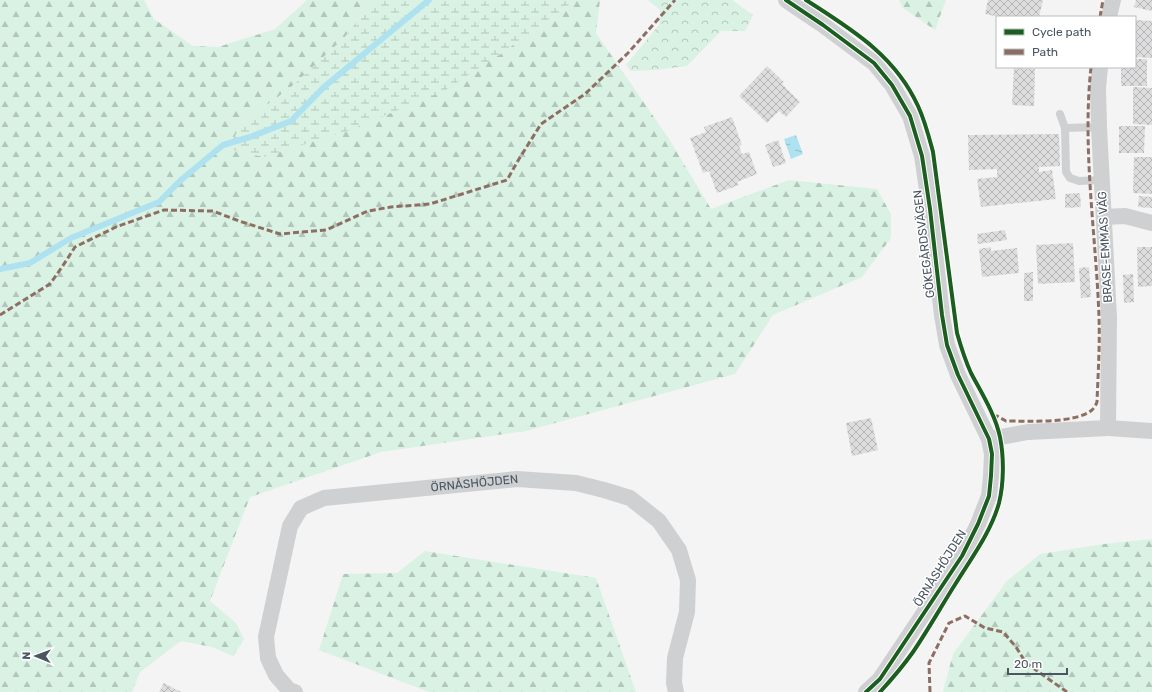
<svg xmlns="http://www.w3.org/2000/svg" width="1152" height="692" viewBox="0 0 1152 692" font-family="Rubik,sans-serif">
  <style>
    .forest { fill: url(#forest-firs) }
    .wetland { fill: url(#wetland-marsh) }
    .park { fill: url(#park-crowns) }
    .water { fill: url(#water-ripples) }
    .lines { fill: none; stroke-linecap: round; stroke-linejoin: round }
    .stream { stroke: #aee2f0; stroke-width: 6 }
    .building { fill: url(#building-cross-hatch) }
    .lane { stroke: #ced0d2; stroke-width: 8 }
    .street { stroke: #ced0d2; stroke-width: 16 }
    .quiet { stroke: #8d6e63; stroke-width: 3; stroke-dasharray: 6 3; stroke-linecap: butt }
    .cycleway-casing { stroke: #fff; stroke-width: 6 }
    .cycleway { stroke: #1b5e20; stroke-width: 4 }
    .labels { text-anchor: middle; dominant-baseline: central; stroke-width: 3; stroke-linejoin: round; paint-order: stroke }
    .street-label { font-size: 12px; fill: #4a5661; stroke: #fff }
  </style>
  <defs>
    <pattern id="forest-firs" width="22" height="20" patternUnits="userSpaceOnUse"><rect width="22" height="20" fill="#d9f2e3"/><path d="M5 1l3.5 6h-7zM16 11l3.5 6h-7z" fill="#b2c7bb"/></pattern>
    <pattern id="wetland-marsh" width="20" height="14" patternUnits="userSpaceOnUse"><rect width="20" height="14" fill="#d9f2e3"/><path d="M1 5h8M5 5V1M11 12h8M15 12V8" fill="none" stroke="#b2c7bb"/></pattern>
    <pattern id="park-crowns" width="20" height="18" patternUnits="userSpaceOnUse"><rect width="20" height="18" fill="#d9f2e3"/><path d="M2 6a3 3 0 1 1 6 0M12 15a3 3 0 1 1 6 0" fill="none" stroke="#b2c7bb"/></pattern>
    <pattern id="water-ripples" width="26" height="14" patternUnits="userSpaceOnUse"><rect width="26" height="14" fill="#aee2f0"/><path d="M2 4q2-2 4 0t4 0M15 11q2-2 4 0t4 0" fill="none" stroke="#90bac6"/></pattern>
    <pattern id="building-cross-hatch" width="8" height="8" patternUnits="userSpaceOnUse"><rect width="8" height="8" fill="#ddddde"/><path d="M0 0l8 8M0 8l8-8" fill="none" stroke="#b5b6b7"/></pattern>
  </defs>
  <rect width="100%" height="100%" fill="#f4f4f4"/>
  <g class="forest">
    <path d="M0 0H144L154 19 193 46 218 47 275 29 307 0H373L345 37 289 89 243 122 227 149 264 157 499 55 576 0H600L596 33 669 139 711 209 789 180 877 189 891 214V238L862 277 773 315 735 374 526 431 381 452 250 497 210 601 236 623 244 639 240 646 233 656 212 647 181 641 140 672 132 692H0Z"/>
    <path d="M899 0H946L935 30 903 8Z"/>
    <path d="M1152 539V692H943L953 654 1007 581 1040 554 1104 544Z"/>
    <path d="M425 551 596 578 636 692H429L319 650 343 574 397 573Z"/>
  </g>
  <path class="wetland" d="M373 0H576L499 55 444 91 350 130 264 157 227 149 243 122 289 89 345 37Z"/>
  <path class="park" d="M648 0H732L753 15 745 31H721L687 66 655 70 631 71 626 65 659 25 660 10Z"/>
  <path class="water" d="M796 135 803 154 791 159 784 139Z"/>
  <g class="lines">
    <path class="stream" d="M0 269 30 263 71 238 159 202 181 180 223 145 250 137 291 121 324 87 429 0"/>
  </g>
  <g class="building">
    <path d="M988 0H1043L1039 17H1000L985 14Z"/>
    <path d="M1136 0H1152V11L1134 7Z"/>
    <path d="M1136 20 1152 21V58L1135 57Z"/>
    <path d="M1135 59H1147V86H1121V67H1135Z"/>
    <path d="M767 66 784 82 782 84 800 102 786 117 779 111 767 123 739 96Z"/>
    <path d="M1014 68 1035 69 1034 106 1012 105Z"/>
    <path d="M1133 87 1152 88V125L1133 124Z"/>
    <path d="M732 117 742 145 739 146 742 154 749 152 757 174 737 182 739 185 717 193 709 171 703 173 690 138 706 132 704 127Z"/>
    <path d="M1119 126H1145L1144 153H1119Z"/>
    <path d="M1059 134 1060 166 1039 167V172L1052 170 1056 199 981 207 977 179 997 177V169L969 170 968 135Z"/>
    <path d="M778 140 786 163 773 167 765 145Z"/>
    <path d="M1134 157H1152V194L1133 193Z"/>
    <path d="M1080 193 1081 207 1065 208V194Z"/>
    <path d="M1139 196 1152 197V208L1138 207Z"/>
    <path d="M1005 230 1007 240 978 244 977 234Z"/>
    <path d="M1073 243 1075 282 1038 284 1036 245Z"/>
    <path d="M991 247V251L1017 248 1019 273 982 277 979 249Z"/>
    <path d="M1137 247H1152V286L1138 287Z"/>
    <path d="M1089 267 1091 297 1081 298 1079 268Z"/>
    <path d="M1033 272V301H1024V273Z"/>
    <path d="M1133 274 1134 302 1124 303 1123 275Z"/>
    <path d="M871 418 878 450 852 456 846 423Z"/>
    <path d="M164 683 181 692H159Z"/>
  </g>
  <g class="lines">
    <g class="lane">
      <path d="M1060 114 1065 128 1066 172 1070 178 1079 181 1102 180"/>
      <path d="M1065 128 1099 127"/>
    </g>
    <g class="street">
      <path d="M786 0 823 25 874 63 892 85 910 116 922 156 930 209 942 315 947 345 958 375 989 439 992 454 991 476 989 496 978 524 962 556 880 679 866 692"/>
      <path d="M1109 17 1113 0"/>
      <path d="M1104 217 1125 216 1152 223"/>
      <path d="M1108 428 1152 431"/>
      <path d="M989 439 1028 432 1108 428 1109 317 1099 127 1098 88 1100 67"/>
      <path id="s1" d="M295 692 289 690 276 675 268 658 266 637 290 526 301 508 324 498 517 479 576 483 604 490 630 498 659 521 679 550 688 580 687 612 675 658 674 683 676 692"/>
    </g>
    <g class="quiet">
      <path d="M1100 17 1103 0"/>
      <path d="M0 315 50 284 62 267 75 247 116 227 164 210 213 211 239 221 280 234 326 230 368 211 391 207 430 204 507 180 519 159 541 124 585 94 628 53 675 0"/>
      <path d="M993 417 997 416 1006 421C1028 421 1075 424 1092 410 1094 408 1096 405 1097 402 1098 374 1100 345 1099 317 1096 234 1082 150 1091 67"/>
      <path d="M930 692 929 663 949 623 965 616 985 628 1003 632 1016 647 1026 663 1067 692"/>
    </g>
    <g class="cycleway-casing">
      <g id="cycleway">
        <path d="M786 0 823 25 874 63 892 85 910 116 922 156 930 209 942 315 947 345 958 375 989 439 992 454 991 476 989 496 978 524 962 556 880 679 866 692"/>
        <path d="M806 0C851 29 895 55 918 106 925 121 929 137 933 152L957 333C961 347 965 360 971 373 982 394 995 414 1000 437 1004 457 1004 483 999 503 991 532 972 557 956 583 942 605 928 630 913 652 903 666 892 679 880 692"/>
      </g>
    </g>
    <use href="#cycleway" class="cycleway"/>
  </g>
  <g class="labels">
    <g class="street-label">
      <text transform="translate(924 244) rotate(-97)">GÖKEGÅRDSVÄGEN</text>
      <text transform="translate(1105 247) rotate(-93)">BRASE-EMMAS VÄG</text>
      <text stroke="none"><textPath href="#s1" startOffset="377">ÖRNÅSHÖJDEN</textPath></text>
      <text transform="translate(940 568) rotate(-58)">ÖRNÅSHÖJDEN</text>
    </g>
  </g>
  <rect x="996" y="16" width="140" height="52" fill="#ffffff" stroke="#b7bbc0"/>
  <rect x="1004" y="29" width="20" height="6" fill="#1b5e20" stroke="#b7bbc0"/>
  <text x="1032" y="36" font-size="12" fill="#4a5661">Cycle path</text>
  <rect x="1004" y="49" width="20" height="6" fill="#8d6e63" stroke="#b7bbc0"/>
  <text x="1032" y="56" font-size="12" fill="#4a5661">Path</text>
  <g transform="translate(36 656) rotate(271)" stroke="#ffffff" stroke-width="3" paint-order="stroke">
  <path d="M0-3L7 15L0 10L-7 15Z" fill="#4a5661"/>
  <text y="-6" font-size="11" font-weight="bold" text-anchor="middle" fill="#4a5661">N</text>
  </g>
  <path d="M1008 668v6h59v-6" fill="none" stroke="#4a5661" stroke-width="2"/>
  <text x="1014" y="668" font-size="12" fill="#4a5661" stroke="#ffffff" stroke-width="3" paint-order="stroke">20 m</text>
</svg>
